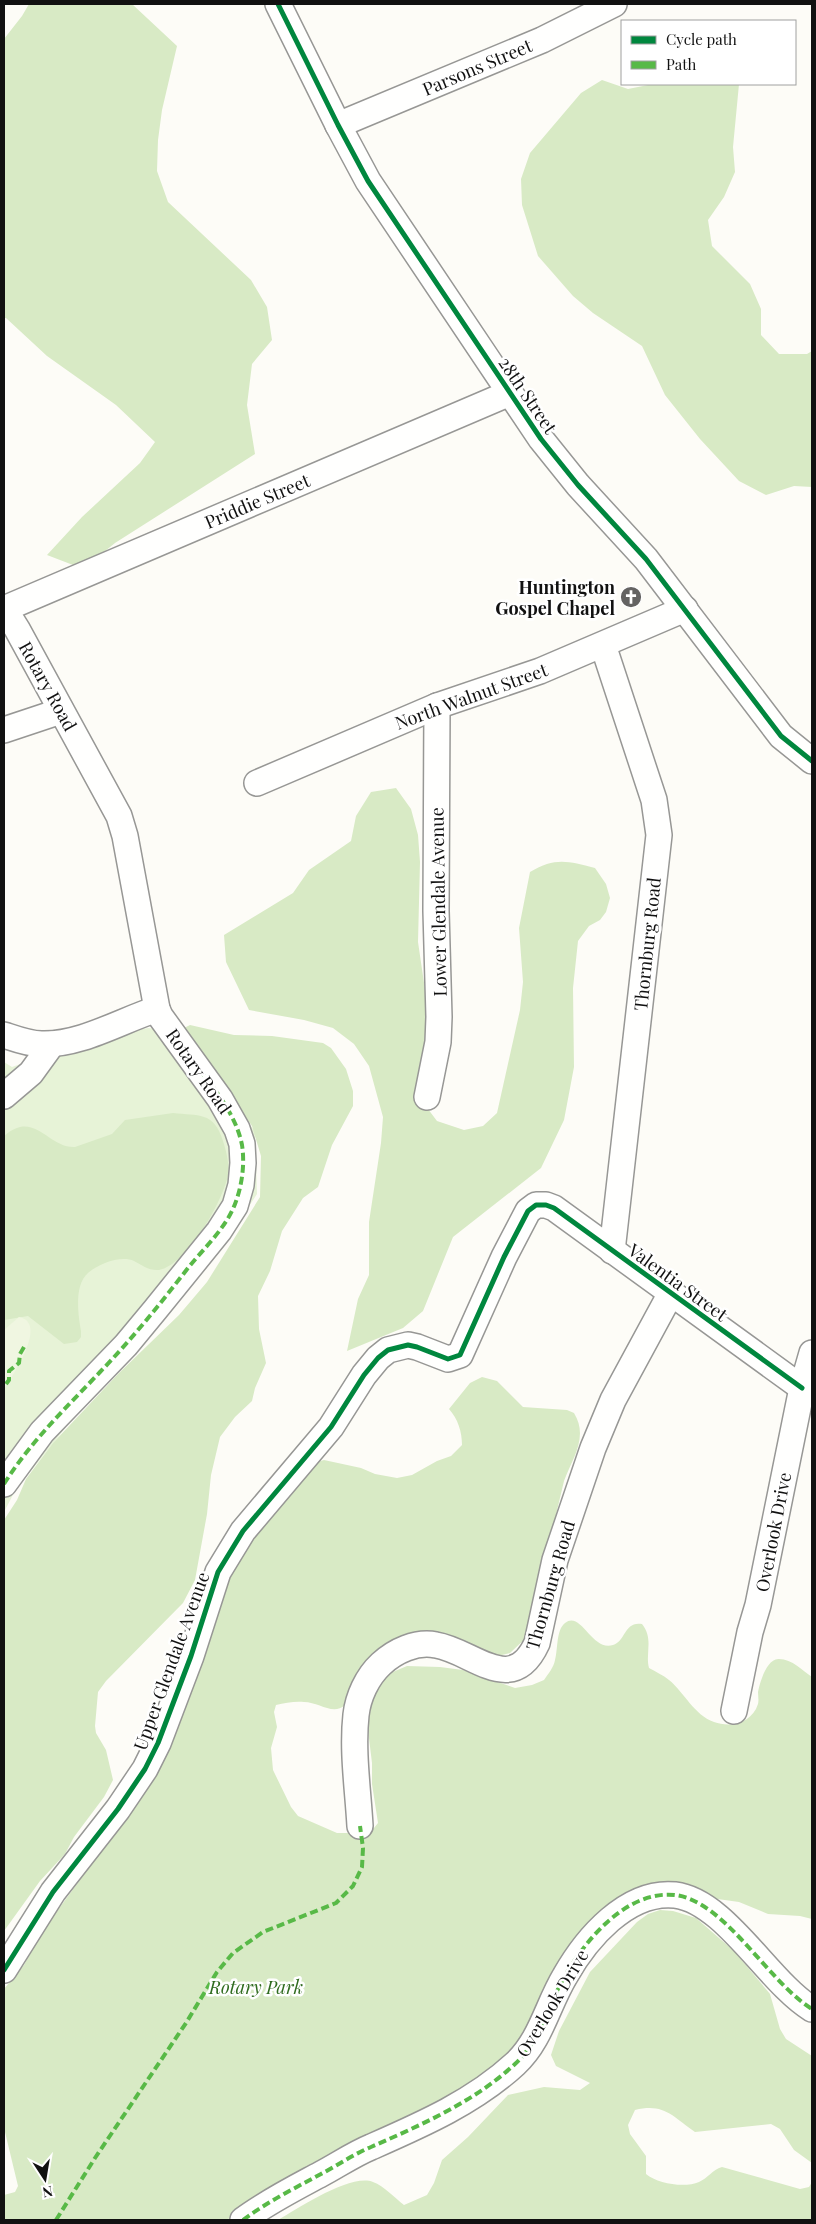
<svg xmlns="http://www.w3.org/2000/svg" width="816" height="2224" viewBox="0 0 816 2224" font-family="'Playfair Display',serif">
  <style>
    .green { fill: #e7f3d7 }
    .forest { fill: #d8eac5 }
    .pitch { fill: #f0f6e1 }
    .lines { fill: none; stroke-linecap: round; stroke-linejoin: round }
    .minor-casing { stroke: #979795; stroke-width: 28 }
    .minor { stroke: #fffffe; stroke-width: 25 }
    .quiet { stroke: #58b947; stroke-width: 4; stroke-dasharray: 8 4; stroke-linecap: butt }
    .cycleway-casing { stroke: #fff; stroke-width: 8 }
    .cycleway { stroke: #00873e; stroke-width: 5 }
    .labels { text-anchor: middle; dominant-baseline: central; stroke-width: 5; stroke-linejoin: round; paint-order: stroke }
    .street-label { font-size: 18px; fill: #111; stroke: #fff }
    .poi-label { font-size: 18px; font-weight: bold; fill: #111; stroke: #fff; text-anchor: end }
    .park-label { font-size: 18px; font-style: italic; fill: #2f6b1f; stroke: #fff }
  </style>
  <rect width="100%" height="100%" fill="#fdfcf7"/>
  <path class="green" d="M148 1028 188 1032 255 1132 257 1194 218 1254 66 1427 15 1491 4 1512V1062L12 1067 92 1039Z"/>
  <g class="forest">
    <path d="M29 4H132L177 46 162 110 158 140 157 171 168 202 251 280 267 307 272 340 252 364 247 405 255 454 115 543 99 556 73 565 47 555 82 517 140 463 155 442 116 405 47 356 6 318H4V39L22 16Z"/>
    <path d="M602 80 628 89 653 84H739L733 147 735 172 724 197 708 220 712 246 750 284 761 309V335L779 354H807L812 351V487L794 486 766 495 739 481 700 439 665 395 642 346 593 313 573 296 538 256 522 205 521 179 530 153 581 93Z"/>
    <path d="M396 788 411 809 418 835 420 862 418 942 433 1044 424 1094 428 1109 437 1121 464 1130 483 1126 497 1113 520 1010 523 982 519 928 530 872C555 857 568 861 595 868L606 884 610 898 606 912 600 920 589 926 578 941 573 988 574 1067 564 1120 541 1168 453 1237 423 1311 403 1328 347 1351 358 1299 369 1275V1222L381 1143 383 1117 369 1066 354 1044 333 1028 304 1020 249 1010 226 962 224 935 293 893 309 870 351 841 356 816 371 792Z"/>
    <path d="M190 1025 234 1035 272 1036 323 1043 331 1048 346 1069 353 1091V1106L332 1145 318 1187 303 1198 282 1231 270 1271 258 1296 259 1329 266 1363 255 1388 252 1401 235 1417 220 1437 211 1475 207 1514 195 1580 183 1603 106 1681 98 1692 95 1726 96 1733 106 1750 113 1780 104 1797 74 1837 65 1854 40 1881 4 1931V1520L17 1500 26 1479 53 1443 118 1374 179 1315 207 1282 260 1197 261 1156 252 1126 191 1039 184 1028Z"/>
    <path d="M173 1113C198 1116 214 1111 223 1141 226 1150 230 1166 228 1175 223 1201 187 1265 159 1270 149 1271 142 1265 134 1261 121 1255 98 1264 88 1273 74 1285 78 1314 81 1331V1337L77 1342 64 1344 28 1316 4 1320V1136C35 1109 47 1148 75 1147L112 1134 125 1120Z"/>
    <path d="M482 1377 497 1381 523 1407 567 1410 574 1413C589 1437 572 1459 564 1481L527 1637 510 1653 498 1656 416 1634 391 1640 379 1648 366 1661 345 1705C333 1716 319 1702 304 1702 295 1701 285 1703 276 1705L274 1712 277 1727 271 1748 273 1770 291 1807 298 1816 337 1833H370L378 1823 372 1784V1763L366 1714 375 1689 388 1674 407 1666 440 1667 463 1670 515 1688 532 1685 544 1680C548 1674 554 1667 555 1660 558 1649 556 1630 565 1623 581 1610 592 1652 613 1645 626 1641 624 1621 642 1624 654 1639 645 1653 649 1668 656 1672 663 1675 669 1680 684 1692 694 1715 714 1722 731 1728 752 1723 758 1704 759 1700 758 1696 758 1692 760 1682 767 1658 779 1659 792 1659 803 1671 812 1677V1919L800 1916 768 1914 739 1902 696 1896 648 1895 542 2010 502 2067 236 2213 227 2220H4V2195L15 2192 18 2186 5 2132 4 1989 24 1965 41 1933 82 1877 169 1748 220 1593 256 1531 275 1514 297 1482 317 1462 324 1460 361 1468 375 1474 397 1478 412 1475 437 1461 451 1456 462 1445C462 1432 458 1419 449 1409L470 1383Z"/>
    <path d="M660 1910 673 1911 696 1918 734 1951 770 1994 780 2029 786 2039 812 2056V2163L794 2150 780 2129 771 2124 695 2132C672 2116 664 2103 635 2110L628 2125 630 2134 646 2156V2174C658 2184 685 2188 699 2182 708 2178 712 2170 722 2167L800 2189 809 2187 812 2182V2220H278C299 2208 351 2173 373 2182 384 2186 395 2198 404 2205L427 2195 434 2183 442 2160 468 2137 508 2095 544 2087 580 2090 590 2083 556 2066 551 2055 559 2031 590 1972 637 1922 648 1914Z"/>
  </g>
  <path class="pitch" d="M19 1317C49 1323 12 1376 4 1390V1330Z"/>
  <g class="lines">
    <g class="minor-casing">
      <g id="minor">
        <path d="M278 4 338 125 368 181 541 439 578 485 646 559 781 736 812 761"/>
        <path d="M338 125 542 40 614 4"/>
        <path d="M4 608 17 629 119 816 125 836 157 1009 160 1016 220 1099 237 1129 242 1144 243 1163 241 1185 235 1206 219 1231 155 1310 126 1345 42 1432 4 1484"/>
        <path d="M4 609 510 393"/>
        <path d="M603 645 654 800 659 835 612 1251"/>
        <path d="M4 730 61 711"/>
        <path d="M257 783 437 706 540 671 685 609"/>
        <path d="M4 1035C16 1039 29 1044 42 1044 81 1045 120 1021 157 1009"/>
        <path d="M4 1096 31 1073 52 1044"/>
        <path d="M427 1097 438 1042 439 1017 436 911 437 706"/>
        <path d="M734 1711 750 1632 758 1605 802 1388 812 1353"/>
        <path d="M360 1826C358 1790 352 1751 356 1715 358 1697 367 1677 381 1664 395 1651 416 1641 436 1645 473 1651 512 1698 537 1643L555 1560 593 1448 613 1400 671 1293"/>
        <path d="M4 1970 53 1892 118 1809 145 1769 158 1743 191 1656 218 1572 243 1531 331 1427 364 1375 378 1358 388 1350 408 1345 417 1347 448 1359 460 1355 504 1257 528 1211 536 1205H546L554 1208 802 1388"/>
        <path d="M243 2220C267 2202 295 2188 321 2174 338 2165 354 2154 371 2147 421 2125 474 2102 515 2064 541 2040 547 2006 565 1976 586 1939 627 1890 675 1895 725 1901 768 1982 812 2009"/>
      </g>
    </g>
    <use href="#minor" class="minor"/>
    <g class="quiet">
      <path d="M6 1384 9 1380V1371L19 1363 20 1354 24 1347"/>
      <path d="M4 1484C31 1441 66 1408 100 1372 132 1339 160 1304 188 1268 204 1248 226 1228 235 1204 242 1186 245 1164 242 1145 235 1109 206 1080 186 1051"/>
      <path d="M56 2220 95 2158 186 2023 217 1972 233 1953 263 1932 336 1903 353 1886 362 1867 363 1848 360 1826"/>
      <path d="M243 2220C267 2202 295 2188 321 2174 338 2165 354 2154 371 2147 421 2125 474 2102 515 2064 541 2040 547 2006 565 1976 586 1939 627 1890 675 1895 725 1901 768 1982 812 2009"/>
    </g>
    <g class="cycleway-casing">
      <g id="cycleway">
        <path d="M278 4 338 125 368 181 541 439 578 485 646 559 781 736 812 761"/>
        <path d="M4 1970 53 1892 118 1809 145 1769 158 1743 191 1656 218 1572 243 1531 331 1427 364 1375 378 1358 388 1350 408 1345 417 1347 448 1359 460 1355 504 1257 528 1211 536 1205H546L554 1208 802 1388"/>
      </g>
    </g>
    <use href="#cycleway" class="cycleway"/>
  </g>
  <defs>
    <g id="church-disc" transform="scale(1.125)"><circle r="9.5" fill="#646362" stroke="#fff"/><path d="M-1.2-6h2.4v3.5h3.3v2.4h-3.3V6h-2.4V-.1h-3.3v-2.4h3.3Z" fill="#fff"/></g>
  </defs>
  <g fill-rule="evenodd">
    <use href="#church-disc" x="631" y="597"/>
  </g>
  <g class="labels">
    <g class="street-label">
      <text transform="translate(477 67) rotate(-23)">Parsons Street</text>
      <text transform="translate(528 395) rotate(56)">28th Street</text>
      <text transform="translate(257 501) rotate(-23)">Priddie Street</text>
      <text transform="translate(48 686) rotate(61)">Rotary Road</text>
      <text transform="translate(471 696) rotate(-20)">North Walnut Street</text>
      <text transform="translate(438 902) rotate(-91)">Lower Glendale Avenue</text>
      <text transform="translate(647 944) rotate(-84)">Thornburg Road</text>
      <text transform="translate(199 1071) rotate(55)">Rotary Road</text>
      <text transform="translate(678 1282) rotate(36)">Valentia Street</text>
      <text transform="translate(773 1532) rotate(-79)">Overlook Drive</text>
      <text transform="translate(550 1585) rotate(-74)">Thornburg Road</text>
      <text transform="translate(171 1661) rotate(-70)">Upper Glendale Avenue</text>
      <text transform="translate(552 2003) rotate(-59)">Overlook Drive</text>
    </g>
    <g class="poi-label">
      <text x="615" y="587">Huntington<tspan x="615" dy="21">Gospel Chapel</tspan></text>
    </g>
    <g class="park-label">
      <text x="256" y="1987">Rotary Park</text>
    </g>
  </g>
  <rect width="816" height="2224" fill="none" stroke="#111111" stroke-width="10"/>
  <rect x="621" y="20" width="175" height="65" fill="#ffffff" stroke="#a0a0a0"/>
  <rect x="631" y="36" width="25" height="8" fill="#00873e" stroke="#a0a0a0"/>
  <text x="666" y="45" font-size="15" fill="#111111">Cycle path</text>
  <rect x="631" y="61" width="25" height="8" fill="#58b947" stroke="#a0a0a0"/>
  <text x="666" y="70" font-size="15" fill="#111111">Path</text>
  <g transform="translate(45 2179) rotate(168)" stroke="#ffffff" stroke-width="4" paint-order="stroke">
  <path d="M0-4L9 19L0 12L-9 19Z" fill="#111111"/>
  <text y="-8" font-size="14" font-weight="bold" text-anchor="middle" fill="#111111">N</text>
  </g>
</svg>
